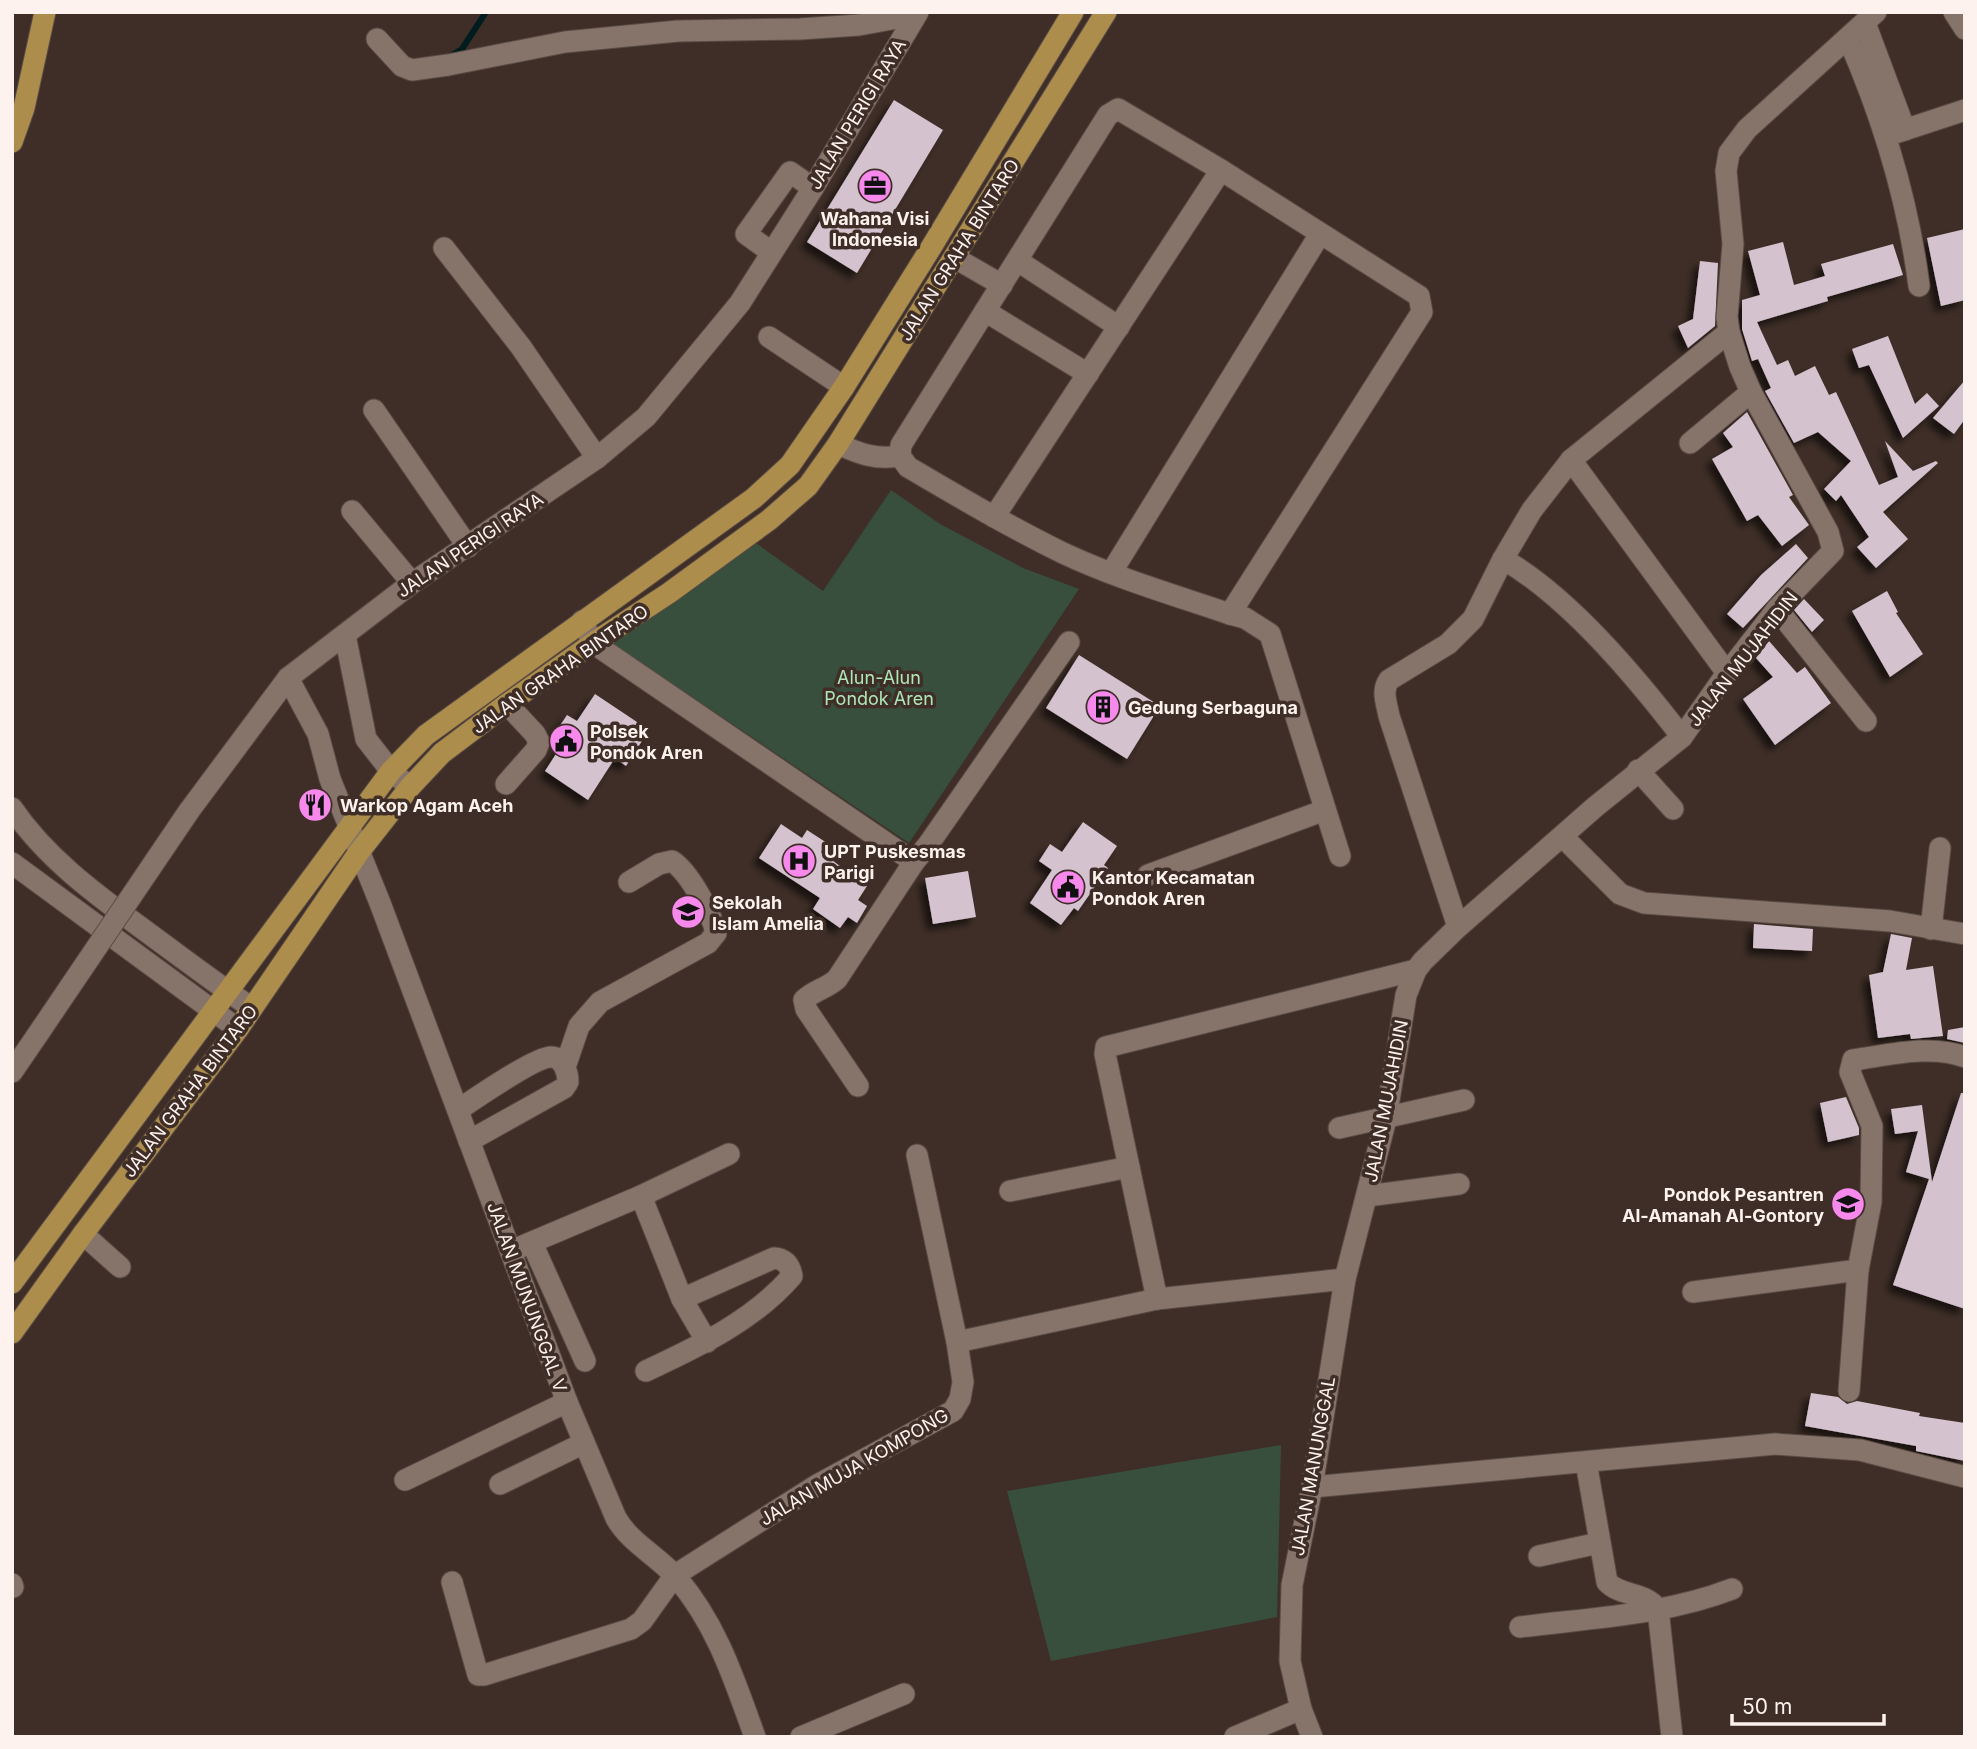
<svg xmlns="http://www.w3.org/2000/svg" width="1977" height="1749" viewBox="0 0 1977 1749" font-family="Inter,sans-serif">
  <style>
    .green { fill: #394f3d }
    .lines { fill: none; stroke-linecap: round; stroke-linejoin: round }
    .stream { stroke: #011c1e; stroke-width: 6 }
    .building { fill: #d4c2cf; filter: url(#shadow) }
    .minor-casing { stroke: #594b44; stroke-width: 23 }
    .major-casing { stroke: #594b44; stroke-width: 23 }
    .minor { stroke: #86746b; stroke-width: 21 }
    .major { stroke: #ac8d4c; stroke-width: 21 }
    .minor-bridge-casing { stroke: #594b44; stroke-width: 23; stroke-linecap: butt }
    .minor-bridge { stroke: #86746b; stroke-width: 21 }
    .labels { text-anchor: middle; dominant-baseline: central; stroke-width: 7; stroke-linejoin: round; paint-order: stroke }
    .street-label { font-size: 18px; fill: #fdf2ed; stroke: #3e2e27 }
    .poi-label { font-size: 18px; font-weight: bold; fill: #fdf2ed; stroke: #3e2e27; text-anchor: start }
    .park-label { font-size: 18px; fill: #aee7b7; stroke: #3e2e27 }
  </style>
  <defs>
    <filter id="shadow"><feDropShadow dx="-6" dy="6" stdDeviation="3.5" flood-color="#0009"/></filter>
  </defs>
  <rect width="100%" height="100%" fill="#3e2e27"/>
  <g class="green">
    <path d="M891 490 940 524 1023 568 1079 589 909 843 612 643 753 541 823 591Z"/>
    <path d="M1281 1445 1277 1617 1051 1661 1007 1491Z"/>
  </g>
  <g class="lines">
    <path class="stream" d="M449 57 462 49 486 12"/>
  </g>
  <g class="building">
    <path d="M894 100 943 130 857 273 807 242Z"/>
    <path d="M1965 229V300L1941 306 1927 238Z"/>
    <path d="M1783 242 1794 285 1825 276 1821 264 1893 244 1903 275 1827 297 1828 301 1757 322 1777 365 1788 360 1795 376 1815 366 1829 395 1836 392 1879 485 1898 477 1885 441 1913 471 1936 461 1938 463 1883 512 1908 539 1876 568 1857 547 1869 537 1841 495 1836 501 1824 489 1851 461 1818 432 1794 443 1765 391 1771 388 1758 359 1752 361 1742 329V300L1760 295 1748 251Z"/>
    <path d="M1700 261 1718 263 1715 326 1688 348 1678 326 1693 319Z"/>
    <path d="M1888 336 1915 404 1927 393 1939 406 1903 438 1869 365 1859 368 1852 349Z"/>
    <path d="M1965 380V419L1954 434 1933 418Z"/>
    <path d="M1747 412 1793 495 1789 497 1809 525 1782 546 1758 515 1747 521 1712 459 1733 447 1723 433Z"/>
    <path d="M1796 544 1808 558 1743 628 1727 614 1761 575Z"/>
    <path d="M1887 591 1898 612 1896 613 1923 654 1890 677 1852 611Z"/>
    <path d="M1804 599 1824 620 1812 632 1794 610Z"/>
    <path d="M1769 641 1797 673 1805 667 1831 703 1775 745 1743 699 1773 677 1756 658Z"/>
    <path d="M1079 655 1160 706 1127 759 1046 708Z"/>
    <path d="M595 694 649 730 626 766 615 758 588 800 545 771 565 740 555 733 567 715 577 721Z"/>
    <path d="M1083 822 1117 846 1104 865 1108 868 1078 911 1074 908 1061 925 1030 903 1052 870 1039 861 1050 844 1062 852Z"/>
    <path d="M781 824 802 838 807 830 827 843 821 852 867 886 858 900 867 906 857 923 848 917 840 928 813 909 820 898 759 858Z"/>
    <path d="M968 871 976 917 933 924 925 878Z"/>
    <path d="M1754 924 1813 929 1812 951 1753 948Z"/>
    <path d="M1891 934 1912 938 1906 970 1933 966 1943 1036 1911 1039 1910 1034 1878 1038 1869 975 1883 972Z"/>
    <path d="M1965 1027V1043L1947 1039 1948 1030Z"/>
    <path d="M1961 1093H1965V1309L1893 1285 1929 1179 1906 1172 1918 1131 1895 1134 1891 1109 1922 1105 1932 1182Z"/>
    <path d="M1846 1097 1859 1128V1135L1828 1142 1820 1103Z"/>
    <path d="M1811 1393 1838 1397 1847 1404 1857 1401 1920 1413 1919 1416 1965 1423V1461L1916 1451V1446L1805 1426Z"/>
  </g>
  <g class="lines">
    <g class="minor-casing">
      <g id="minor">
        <path d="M1954 12 1965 29"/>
        <path d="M1865 23 1905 130"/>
        <path d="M1848 38C1883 118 1908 200 1919 286"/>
        <path d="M377 39 402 66 412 70 448 65 565 42 678 31 800 29 859 25 908 16"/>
        <path d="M1118 109 1221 170 1419 296 1422 312 1230 614C1174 595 1116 578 1063 553 1010 527 959 497 908 467L900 456 901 445 1108 115Z"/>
        <path d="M1892 134 1965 110"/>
        <path d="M444 248 521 347 597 458"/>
        <path d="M771 252 746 234 790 172 813 188"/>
        <path d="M955 258 1002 285"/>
        <path d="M1018 261 1119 327"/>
        <path d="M985 311 1088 374"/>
        <path d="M769 337 844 387"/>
        <path d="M374 410 468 547"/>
        <path d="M1690 443 1751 392"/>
        <path d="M838 444C860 454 876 460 900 456"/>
        <path d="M1571 460 1727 673"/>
        <path d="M352 511 412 583"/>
        <path d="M994 517 1221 170"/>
        <path d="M1503 559C1569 597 1635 676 1682 737"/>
        <path d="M1111 573 1320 234"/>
        <path d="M1777 609 1866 721"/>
        <path d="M1230 614 1245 618 1270 634 1340 856"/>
        <path d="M582 621 593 643 914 862"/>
        <path d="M345 635 366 739 391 771 410 787"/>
        <path d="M288 678 318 734 330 779 380 903 567 1402 616 1518C630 1543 658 1556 677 1578 717 1625 734 1679 755 1737"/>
        <path d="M1638 770 1673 809"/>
        <path d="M506 784 536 750 539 742 535 734 507 704"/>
        <path d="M12 808C47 860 101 898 151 935 185 960 218 985 252 1008"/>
        <path d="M189 811 288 678 412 583 597 458 646 417 740 303 813 188 918 12"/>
        <path d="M1563 837 1620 894 1644 903 1890 921 1965 934"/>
        <path d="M12 863 238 1029"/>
        <path d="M1148 875 1325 810"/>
        <path d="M1458 927 1389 716C1387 704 1381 691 1389 680L1448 644 1473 619 1503 559 1532 510 1571 460 1729 332"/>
        <path d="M1931 929 1940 848"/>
        <path d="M565 1067 579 1026 600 1002 708 943 716 933C712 914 689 872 672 861L659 864 629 882"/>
        <path d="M12 1072 38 1034"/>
        <path d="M858 1086 806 1009 804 1000C814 990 826 989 837 979L914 862 928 845 1069 642"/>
        <path d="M458 1110C473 1100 535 1057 551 1057 563 1057 568 1072 568 1082L564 1088 469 1141"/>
        <path d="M1339 1128 1464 1100"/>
        <path d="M1010 1191 1129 1167"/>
        <path d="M641 1196 682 1299 707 1342"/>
        <path d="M1367 1196 1459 1184"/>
        <path d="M83 1234 120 1267"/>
        <path d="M532 1243 585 1361"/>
        <path d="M511 1251 641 1196 729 1154"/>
        <path d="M1693 1292 1858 1270 1871 1202 1872 1126 1850 1072 1853 1060C1889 1055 1931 1044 1965 1057"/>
        <path d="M1157 1299 1105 1054 1106 1047 1416 970"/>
        <path d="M957 1342 1157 1299 1345 1279"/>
        <path d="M646 1371C699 1346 753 1321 792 1276 790 1265 785 1259 774 1258L682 1299"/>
        <path d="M1849 1391 1858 1270"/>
        <path d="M1586 1462 1607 1582C1621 1597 1642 1590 1658 1609L1672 1737"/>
        <path d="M405 1480 567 1402"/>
        <path d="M500 1484 584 1443"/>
        <path d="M1312 1487 1775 1444 1860 1450 1965 1477"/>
        <path d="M1539 1556 1599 1543"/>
        <path d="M452 1582 478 1675H484L631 1629 642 1621 675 1575 817 1485 953 1411 960 1399 963 1382 957 1342 917 1155"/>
        <path d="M12 1584 13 1587"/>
        <path d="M1520 1627C1590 1618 1665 1615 1732 1589"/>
        <path d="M801 1737 904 1694"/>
        <path d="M1235 1737 1301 1709"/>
        <path d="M1312 1737 1301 1709 1290 1661 1292 1585 1312 1487 1345 1279 1386 1119 1406 995 1416 970 1423 961 1458 927 1595 807 1682 737 1727 673 1777 609 1833 551 1828 532 1751 392 1740 367 1729 332 1727 317 1733 244 1726 171 1729 153 1747 129 1876 12"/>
      </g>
    </g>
    <g class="major-casing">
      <g id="major">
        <path d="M12 142 24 108 45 12"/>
        <path d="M12 1283 391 771 426 735 754 498 790 465 844 387 932 246 1073 12"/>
        <path d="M12 1333 83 1234 238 1029 359 852 410 787 442 753 507 704 593 643 669 593 769 520 808 486 838 444 1106 12"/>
      </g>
    </g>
    <use href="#minor" class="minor"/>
    <use href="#major" class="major"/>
    <g class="minor-bridge-casing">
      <path id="minor-bridge" d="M38 1034 189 811"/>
    </g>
    <use href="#minor-bridge" class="minor-bridge"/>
  </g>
  <defs>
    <g id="office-disc" transform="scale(1.75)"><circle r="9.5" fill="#f788ec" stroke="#3e2e27"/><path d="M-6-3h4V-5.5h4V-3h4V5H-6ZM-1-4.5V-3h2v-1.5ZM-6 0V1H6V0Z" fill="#111"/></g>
    <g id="building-disc" transform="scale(1.75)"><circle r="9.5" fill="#f788ec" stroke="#3e2e27"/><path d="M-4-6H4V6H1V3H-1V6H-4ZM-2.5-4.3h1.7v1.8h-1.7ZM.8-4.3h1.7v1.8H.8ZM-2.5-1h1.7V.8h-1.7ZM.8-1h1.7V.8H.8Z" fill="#111"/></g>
    <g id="civic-disc" transform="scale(1.75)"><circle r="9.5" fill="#f788ec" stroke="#3e2e27"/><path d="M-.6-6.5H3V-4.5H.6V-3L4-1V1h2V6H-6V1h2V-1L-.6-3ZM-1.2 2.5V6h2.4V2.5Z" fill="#111"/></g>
    <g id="restaurant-disc" transform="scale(1.75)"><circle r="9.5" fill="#f788ec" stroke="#3e2e27"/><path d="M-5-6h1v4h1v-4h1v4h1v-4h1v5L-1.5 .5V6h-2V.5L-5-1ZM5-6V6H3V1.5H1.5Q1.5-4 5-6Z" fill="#111"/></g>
    <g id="hospital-disc" transform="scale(1.75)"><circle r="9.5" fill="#f788ec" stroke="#3e2e27"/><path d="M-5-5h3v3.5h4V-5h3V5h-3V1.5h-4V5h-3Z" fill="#111"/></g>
    <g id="school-disc" transform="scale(1.75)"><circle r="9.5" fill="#f788ec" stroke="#3e2e27"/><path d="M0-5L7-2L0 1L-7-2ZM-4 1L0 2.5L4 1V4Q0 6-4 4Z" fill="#111"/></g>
  </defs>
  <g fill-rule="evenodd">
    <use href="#office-disc" x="875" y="186"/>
    <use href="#building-disc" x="1103" y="707"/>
    <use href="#civic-disc" x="566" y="741"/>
    <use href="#restaurant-disc" x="315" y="805"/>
    <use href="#hospital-disc" x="799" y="861"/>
    <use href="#civic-disc" x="1068" y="887"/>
    <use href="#school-disc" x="688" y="912"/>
    <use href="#school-disc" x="1848" y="1204"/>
  </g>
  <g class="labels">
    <g class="street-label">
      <text transform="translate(857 114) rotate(-59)">JALAN PERIGI RAYA</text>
      <text transform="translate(959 250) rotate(-58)">JALAN GRAHA BINTARO</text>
      <text transform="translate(470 545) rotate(-34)">JALAN PERIGI RAYA</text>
      <text transform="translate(1743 659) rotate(-52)">JALAN MUJAHIDIN</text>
      <text transform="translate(560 669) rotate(-35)">JALAN GRAHA BINTARO</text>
      <text transform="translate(190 1091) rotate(-53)">JALAN GRAHA BINTARO</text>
      <text transform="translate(1386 1101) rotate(-79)">JALAN MUJAHIDIN</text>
      <text transform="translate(527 1297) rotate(70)">JALAN MUNUNGGAL V</text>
      <text transform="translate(1313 1466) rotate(-80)">JALAN MANUNGGAL</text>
      <text transform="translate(854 1467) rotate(-30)">JALAN MUJA KOMPONG</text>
    </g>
    <g class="poi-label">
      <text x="875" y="218" text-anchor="middle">Wahana Visi<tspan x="875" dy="21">Indonesia</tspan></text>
      <text x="1128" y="707">Gedung Serbaguna</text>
      <text x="590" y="731">Polsek<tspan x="590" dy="21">Pondok Aren</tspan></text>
      <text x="340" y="805">Warkop Agam Aceh</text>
      <text x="824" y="851">UPT Puskesmas<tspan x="824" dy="21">Parigi</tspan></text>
      <text x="1092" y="877">Kantor Kecamatan<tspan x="1092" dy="21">Pondok Aren</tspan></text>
      <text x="712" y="902">Sekolah<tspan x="712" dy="21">Islam Amelia</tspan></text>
      <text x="1824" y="1194" text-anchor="end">Pondok Pesantren<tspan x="1824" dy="21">Al-Amanah Al-Gontory</tspan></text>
    </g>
    <g class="park-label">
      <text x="879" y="677">Alun-Alun<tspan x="879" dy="21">Pondok Aren</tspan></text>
    </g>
  </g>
  <rect width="1977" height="1749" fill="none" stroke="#fdf2ed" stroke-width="28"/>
  <path d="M1732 1714v10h152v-10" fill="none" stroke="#fdf2ed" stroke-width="3.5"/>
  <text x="1742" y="1714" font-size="21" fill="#fdf2ed" stroke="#3e2e27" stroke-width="5" paint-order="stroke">50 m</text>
</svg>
